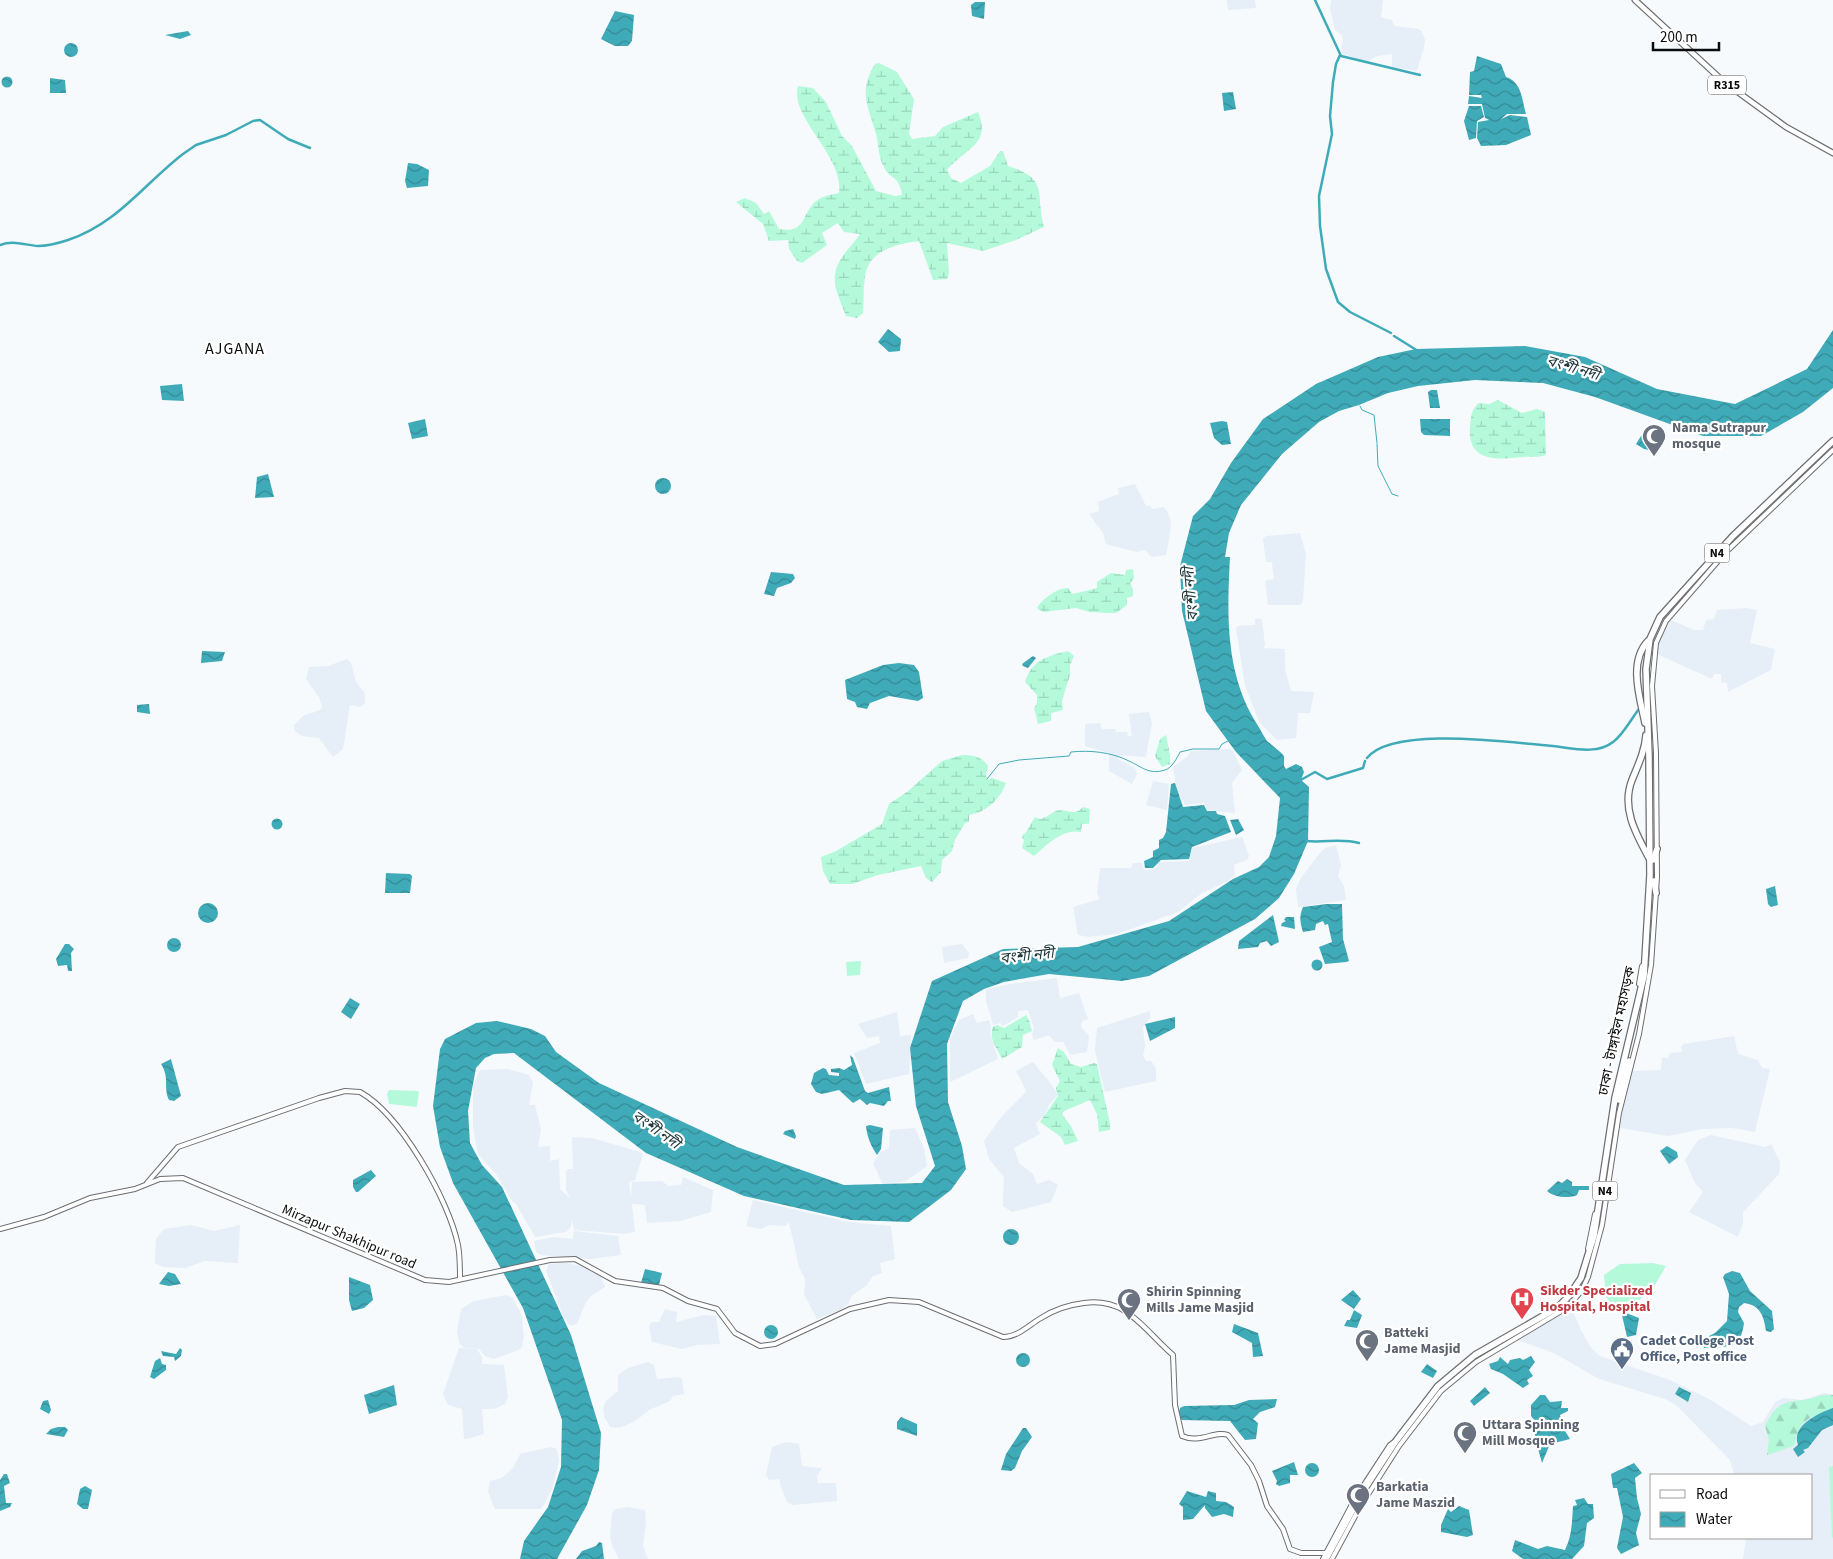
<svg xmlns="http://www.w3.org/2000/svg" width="1833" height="1559" viewBox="0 0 1833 1559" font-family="'Source Sans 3','Noto Sans Bengali',sans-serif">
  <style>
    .built { fill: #e6eef7 }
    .forest { fill: url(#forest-firs) }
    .wetland { fill: url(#wetland-marsh) }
    .park { fill: #b4fada }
    .water { fill: url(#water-waves) }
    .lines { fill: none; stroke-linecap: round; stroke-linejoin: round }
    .stream { stroke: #40abb8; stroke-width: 1 }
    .canal { stroke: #40abb8; stroke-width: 2.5 }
    .secondary-casing { stroke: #6c6e71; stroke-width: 6 }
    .primary-casing { stroke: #6c6e71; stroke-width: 7 }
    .highway-casing { stroke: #6c6e71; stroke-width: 8 }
    .secondary { stroke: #fff; stroke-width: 4 }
    .primary { stroke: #fff; stroke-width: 4.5 }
    .highway { stroke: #fff; stroke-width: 5.5 }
    .labels { text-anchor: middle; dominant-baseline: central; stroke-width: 4.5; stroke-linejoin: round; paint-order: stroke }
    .shield { fill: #fff; stroke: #545455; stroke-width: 1 }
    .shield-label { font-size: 12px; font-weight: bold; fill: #0a0b0c }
    .worship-label { font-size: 14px; font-weight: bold; fill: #5b616d; stroke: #fff; text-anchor: start }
    .street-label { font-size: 14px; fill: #0a0b0c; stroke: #fff }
    .health-label { font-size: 14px; font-weight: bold; fill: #be3a42; stroke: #fff; text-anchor: start }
    .service-label { font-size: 14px; font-weight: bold; fill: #4e5e75; stroke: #fff; text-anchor: start }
    .water-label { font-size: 15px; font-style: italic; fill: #20383c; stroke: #fff }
    .quarter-label { font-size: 16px; letter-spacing: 1px; fill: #0a0b0c; stroke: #fff }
  </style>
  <defs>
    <pattern id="forest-firs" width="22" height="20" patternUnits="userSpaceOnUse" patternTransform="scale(1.25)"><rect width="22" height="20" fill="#b4fada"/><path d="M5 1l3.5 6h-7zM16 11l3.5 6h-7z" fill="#99d5ba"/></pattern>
    <pattern id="wetland-marsh" width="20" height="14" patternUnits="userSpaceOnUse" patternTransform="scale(1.25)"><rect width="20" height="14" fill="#b4fada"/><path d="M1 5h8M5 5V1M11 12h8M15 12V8" fill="none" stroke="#99d5ba"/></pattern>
    <pattern id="water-waves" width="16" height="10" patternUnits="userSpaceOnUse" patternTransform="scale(1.25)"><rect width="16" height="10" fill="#40abb8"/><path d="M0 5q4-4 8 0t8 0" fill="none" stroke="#348994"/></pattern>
  </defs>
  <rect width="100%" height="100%" fill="#f7fafd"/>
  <g class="built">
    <path d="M1227 0H1255L1256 8 1228 10Z"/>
    <path d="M1331 0H1383L1381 17 1392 20 1394 26 1419 29 1422 32 1425 40 1424 47 1417 71 1392 67V54L1377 56 1367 62 1343 54 1341 48 1343 40 1341 34 1335 30 1330 9Z"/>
    <path d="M1135 484 1146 506H1150L1152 509 1164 507 1168 513 1171 523 1170 534 1166 555 1151 557 1145 550 1137 552 1106 544 1103 533 1089 514 1099 511 1098 502 1119 494 1118 488Z"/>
    <path d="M1300 533 1306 554 1303 600 1301 605H1268L1265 581 1274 579 1273 573 1272 562H1266L1263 539 1266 536Z"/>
    <path d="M1747 608 1757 610 1750 643 1775 649 1771 670 1728 692 1727 683 1721 682V674H1714L1712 679 1657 654 1659 641 1671 620 1694 630H1703L1706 620 1714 619 1717 610Z"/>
    <path d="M1255 618 1262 619 1265 645 1263 648 1285 649V669L1291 691 1314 692 1310 713H1298L1296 738 1277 740 1259 722 1245 685 1236 629 1237 626 1255 625Z"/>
    <path d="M347 659 351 663 356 682 365 693V703L360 707 350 705 343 749 333 757 319 738 302 736 295 731 294 725 303 716 320 710 322 707 319 697 306 679 309 667 328 666Z"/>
    <path d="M1149 712 1152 723 1146 757 1119 755 1118 759 1135 768 1137 774 1132 784 1109 771V753L1085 746V724L1100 723 1102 729H1115L1116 732H1127L1128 736H1132L1129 714Z"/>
    <path d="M1230 749 1233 751 1242 770 1232 783 1235 813 1207 810 1204 803 1185 805 1177 791 1173 767 1187 757 1191 751Z"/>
    <path d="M1153 781 1169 784 1167 810 1146 805Z"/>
    <path d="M1242 837 1249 856 1247 860 1234 865 1235 875 1227 882 1202 893 1178 912 1117 934 1089 937 1078 935 1073 907 1100 899 1097 893 1100 868H1131L1133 863H1142L1144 870 1156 868 1159 862 1189 861 1192 848Z"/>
    <path d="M1336 845 1341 865 1338 876 1344 886 1346 900 1298 907 1296 889 1301 878 1320 853 1325 848Z"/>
    <path d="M962 944 969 953 968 958 944 963 942 947Z"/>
    <path d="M1057 978 1060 998 1079 993 1088 1019 1082 1021 1081 1027 1089 1036 1087 1052 1070 1055 1063 1042H1055L1049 1035 1034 1040 1032 1035 1034 1028 1028 1010 1018 1011V1017L1003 1026 1000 1023 993 1025 986 1001V989L1010 984Z"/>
    <path d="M1150 1011V1018L1143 1027 1145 1047 1143 1055 1146 1061H1151L1156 1068V1081L1105 1092 1095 1051 1097 1028Z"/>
    <path d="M897 1012 900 1036 911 1035 909 1074 866 1084 854 1053 880 1043 879 1036 867 1038 858 1024Z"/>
    <path d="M973 1014 977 1023 989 1020 991 1026 990 1033 998 1059 950 1082V1039L959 1020Z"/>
    <path d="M1734 1036 1738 1054 1758 1060 1762 1068 1770 1069 1755 1132 1732 1128 1702 1129 1668 1136 1620 1128 1628 1081 1632 1071 1661 1070 1662 1057 1668 1058 1670 1053 1682 1052 1681 1047 1684 1044Z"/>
    <path d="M1033 1062 1052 1085 1058 1095 1049 1105 1044 1116 1036 1123 1040 1134 1014 1148 1019 1163 1033 1174 1037 1184 1049 1180 1058 1185 1051 1202 1012 1212 1003 1206 1004 1177 989 1159 984 1141 1002 1116 1025 1093 1026 1090 1016 1071Z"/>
    <path d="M508 1069 529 1075 533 1082 529 1105H535L541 1129 538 1147 550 1146V1161L559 1159 560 1189 570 1198 566 1190V1173L567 1169H573L572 1137 592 1138 640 1152 643 1154 635 1180 629 1182 631 1198 632 1182 662 1181 668 1186 681 1185 683 1177 713 1190 711 1212 680 1221 647 1223 645 1205 632 1204 635 1232 625 1234 574 1230 572 1219 571 1227 566 1232 535 1237 516 1204 512 1201 496 1174 478 1154 473 1127V1086L480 1070Z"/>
    <path d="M915 1128 924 1148 927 1166 906 1181 883 1185 873 1163 881 1152 889 1148 890 1130Z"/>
    <path d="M1711 1135 1765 1147 1771 1144 1780 1162 1779 1174 1743 1212V1223L1738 1237 1689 1212 1703 1192 1695 1183 1685 1160 1698 1140Z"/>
    <path d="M753 1200 849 1222 891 1226 895 1259 880 1263 882 1273 873 1276 866 1286 851 1296 849 1303 840 1310 817 1319 804 1294 805 1279 799 1267 789 1222 785 1226 769 1225 761 1229 746 1226Z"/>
    <path d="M191 1225 214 1231 240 1225 238 1263 205 1261 185 1268 163 1267 155 1263 156 1239 164 1229Z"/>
    <path d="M574 1231 618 1236 621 1255 590 1259 541 1255 536 1252 534 1241 553 1237 573 1239Z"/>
    <path d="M567 1263 581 1266 601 1277 605 1287 592 1295 586 1302 577 1324 570 1326 564 1318 546 1271 549 1264Z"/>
    <path d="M506 1295 513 1298 522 1316 524 1338 521 1349 494 1359 485 1356 479 1349 464 1348 459 1343 457 1331 461 1309 474 1301Z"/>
    <path d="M1571 1307 1582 1332 1592 1349 1600 1356 1670 1380 1711 1400 1751 1426 1763 1422 1775 1402 1784 1398 1802 1400 1824 1393 1833 1394V1559H1743L1746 1538H1812V1475H1734L1730 1460 1677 1406 1665 1399 1599 1379 1554 1353 1517 1340Z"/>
    <path d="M665 1309 677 1312 676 1322 704 1315 716 1316 720 1344 697 1345 682 1349 652 1342 649 1326 652 1322H659Z"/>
    <path d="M459 1348 477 1349 482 1357V1364L504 1365 508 1397 505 1404 494 1409H482L484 1434 467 1439H464L462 1409 448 1405 443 1394Z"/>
    <path d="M648 1362 654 1365 657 1379 679 1377 682 1379 684 1394 673 1396 670 1401 649 1410 634 1422 619 1428 610 1427 605 1418 603 1409 606 1401 618 1391V1375L628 1368Z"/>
    <path d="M786 1442 799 1444 802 1466 822 1468 817 1476 818 1483H836L837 1501 793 1505 787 1502 780 1484V1479L769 1480 766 1475 772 1447Z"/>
    <path d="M551 1447 557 1449 559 1461 553 1487 544 1505 540 1509H495L488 1492 490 1481 502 1478 513 1468 520 1454Z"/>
    <path d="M627 1507 645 1510 646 1524 643 1546 648 1559H619L613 1548 610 1537 612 1513 616 1509Z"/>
  </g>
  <path class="forest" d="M1822 1395H1833V1410C1808 1417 1800 1419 1794 1446L1767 1455 1769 1439 1765 1426C1780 1393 1794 1406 1822 1395Z"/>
  <g class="wetland">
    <path d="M879 63 897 72 914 99 909 134 912 139 935 136 943 127 978 112C992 145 964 149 947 170L951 178 961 183 990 166 1000 151H1003L1008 166C1050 179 1035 194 1044 227L1016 240 983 251 947 243 949 273 947 279 933 280 919 241C897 244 868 250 865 277 863 289 864 301 863 313L857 318 846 316C838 295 827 277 843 256 848 248 855 242 860 234L844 232 838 223 822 233 827 245 802 263 797 261 789 249 788 240 769 241 763 224 736 202 745 198 756 203 764 214 769 211 779 229C805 234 802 215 814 203 821 196 829 195 839 193 844 155 789 118 798 86L813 88 826 102 842 136 852 146 876 191 895 196 902 195C899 174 889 180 884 167 878 157 879 145 876 134 868 107 858 91 875 64Z"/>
    <path d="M1498 400 1522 413 1537 409 1545 412 1546 455C1538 458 1531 456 1523 457 1497 460 1467 462 1470 427 1471 417 1471 409 1479 403L1489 404Z"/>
    <path d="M1133 569 1134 579 1130 583 1133 589V596L1127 598V605L1116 613H1108L1089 612 1076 608 1043 612 1037 608C1042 599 1057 588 1068 588L1072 594 1094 589 1097 588V582L1111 573 1125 575 1126 570Z"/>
    <path d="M1068 651 1074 656 1070 665V675L1062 701 1063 710 1051 713V721L1038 724 1034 708 1037 703V695L1025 682C1032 660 1047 656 1068 651Z"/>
    <path d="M1166 735 1170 755V764L1162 767 1155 756 1160 739Z"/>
    <path d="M962 755C972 755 982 756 988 766L986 776 988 780 992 778 1006 783C1000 800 986 812 969 815V822L965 823 955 840 952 851 942 860 941 872 932 882 926 878 921 866 878 875 852 884H830L823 871 821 857 836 851 882 824 889 804 907 792 942 761Z"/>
    <path d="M1083 807 1090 809 1089 824H1082L1081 832C1062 828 1046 846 1034 856L1022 848 1024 841 1022 837 1023 834H1025L1035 817 1040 819C1047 818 1053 811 1059 810 1069 810 1075 816 1083 807Z"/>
    <path d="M1026 1015 1029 1020 1032 1031 1023 1035 1022 1047 1002 1059C998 1049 988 1040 993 1027L997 1025 1004 1028Z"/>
    <path d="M1058 1048 1064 1052 1071 1064 1081 1067 1094 1063 1097 1064 1110 1124V1130L1099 1132 1097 1114 1090 1100 1064 1111 1062 1114 1071 1126 1078 1141 1065 1145 1061 1137 1040 1122 1058 1096 1056 1088 1060 1081 1052 1065Z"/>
  </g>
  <g class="park">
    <path d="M861 961 860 975 847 976 846 962Z"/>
    <path d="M389 1090 419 1091 417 1107 389 1104 387 1094Z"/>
    <path d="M1653 1263 1666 1266C1652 1291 1644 1303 1615 1308L1606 1297 1604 1275 1620 1264Z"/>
    <path d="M1833 1466V1537L1832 1538 1829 1467Z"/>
  </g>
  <g class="water">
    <path d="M975 2H985L984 19 972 16 971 5Z"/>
    <path d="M615 11 634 15 632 41 628 46H615L601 39Z"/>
    <path d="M188 31 191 35 180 39 165 35Z"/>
    <circle cx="71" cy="50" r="7"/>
    <path d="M1477 56 1501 64 1506 77C1522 82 1522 100 1526 114H1507L1501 119 1510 115 1527 117 1531 135 1506 145 1481 146 1477 138 1478 122 1489 120 1485 118 1482 104H1468L1469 96 1482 98 1481 95H1469L1470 72 1474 71Z"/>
    <circle cx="7" cy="82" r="5.5"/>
    <path d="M50 78 65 80 66 93H50Z"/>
    <path d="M1233 92 1236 109 1224 111 1222 93Z"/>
    <path d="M1469 106H1481L1484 117 1477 121 1476 138 1469 140 1464 121Z"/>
    <path d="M408 163 417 164 429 170 428 186 407 188 405 181Z"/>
    <path d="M888 329 901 339 900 351 889 352 878 342Z"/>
    <path d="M1833 330V388L1803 412 1761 436H1703L1595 397 1543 383 1475 380 1418 386 1388 393 1359 405 1339 411 1319 422 1282 454 1241 505 1229 533 1225 557H1230C1227 613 1225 671 1255 721 1259 727 1263 735 1267 741 1273 746 1279 750 1284 756V766L1286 769 1296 764 1302 767 1304 772 1301 780 1309 787 1308 841 1294 874 1279 898 1255 919 1149 976 1122 981 1049 974 1004 982 984 989 963 1001 947 1044 948 1102 962 1146 966 1169 951 1190 909 1222 851 1220 744 1196 646 1153 514 1053 494 1054 485 1058 476 1068 468 1111 470 1143 482 1165 502 1187 571 1335 601 1433 599 1470 587 1505 557 1559H520L524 1541 548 1507 561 1467 562 1420 523 1308 453 1183 440 1147 433 1106 440 1049 445 1039 476 1023 497 1021 531 1029 545 1036 556 1052 599 1083 737 1147 844 1185 922 1183 935 1166 916 1106 910 1048 932 981 1003 949 1078 947 1169 921 1233 879 1259 867 1269 857 1276 836 1280 798 1236 752 1206 711 1182 611 1180 566 1193 516 1210 499 1231 463 1263 419 1316 384 1378 357 1416 349 1525 346 1585 357 1657 389 1735 404 1807 369Z"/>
    <path d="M182 384 184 401 162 400 160 386Z"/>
    <path d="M1431 390H1437L1440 408H1430L1428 392Z"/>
    <path d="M425 419 428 436 412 439 408 423Z"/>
    <path d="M1420 419H1450V436L1424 435 1421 432Z"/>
    <path d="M1222 421 1227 422 1231 444 1222 445 1214 438 1210 423Z"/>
    <path d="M1641 436 1651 439V441L1653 439 1658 440 1656 449 1654 451 1644 449 1636 444Z"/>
    <path d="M268 474 274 497 255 498 257 477Z"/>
    <circle cx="663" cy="486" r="8"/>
    <path d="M771 572 793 574 795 578 791 583 777 588 774 596 764 594Z"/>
    <path d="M202 651 225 652 222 661 201 663Z"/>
    <path d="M1033 656 1036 658 1028 668 1023 666 1022 664Z"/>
    <path d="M899 663 914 665 919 672 923 698 918 701 889 696 870 703 867 709 857 707 855 702 847 699 845 680 883 665Z"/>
    <path d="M149 704 150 714 137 712V705Z"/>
    <path d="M1175 783 1183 807 1204 805 1207 811H1216L1217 814 1225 816 1231 832 1192 847 1189 859 1161 860 1153 868H1145L1144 861 1153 857V851L1159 848V840L1163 838 1166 832 1171 784Z"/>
    <circle cx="277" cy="824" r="5.5"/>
    <path d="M1238 819 1244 830 1236 835 1230 820Z"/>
    <path d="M386 873 410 874 412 876 410 893H385Z"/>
    <path d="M1775 886 1778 905 1771 907 1768 904 1766 889Z"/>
    <circle cx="208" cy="913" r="10"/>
    <path d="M1327 904H1342L1343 939 1349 961 1346 962 1325 964 1319 947 1332 942 1328 924 1325 925 1323 921 1316 924 1315 930 1303 932C1300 922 1299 916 1303 907Z"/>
    <path d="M1273 915 1279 942 1271 946 1267 941 1260 943 1258 947 1238 949 1239 941Z"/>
    <path d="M1286 917H1294L1295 929 1281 926 1282 923 1286 921 1284 920Z"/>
    <circle cx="174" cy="945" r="7"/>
    <path d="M65 944H69L74 949 71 953 72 971H68L67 965 58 966 56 959Z"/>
    <circle cx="1317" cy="965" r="5.5"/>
    <path d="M350 998 360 1004 351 1019 341 1012Z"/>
    <path d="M1175 1017V1028L1150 1041 1145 1024Z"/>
    <path d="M850 1055 853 1058 865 1091 868 1093 889 1087 891 1101H888L884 1106 870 1103 867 1105 860 1099 853 1103 839 1090 822 1094 816 1092 811 1084 814 1073 823 1068 826 1069 829 1075 839 1076V1073L831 1072V1069L839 1068 844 1070 852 1065Z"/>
    <path d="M171 1059 181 1096 174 1101 169 1100C163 1087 170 1078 161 1064Z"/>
    <path d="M870 1125 883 1128 881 1149 877 1155C871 1146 867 1137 866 1126Z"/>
    <path d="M793 1129 796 1136 795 1139 783 1134 785 1131Z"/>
    <path d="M1667 1146 1677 1152 1678 1157 1669 1164 1660 1151Z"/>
    <path d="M371 1170 376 1176 358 1192H356L353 1187V1180Z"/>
    <path d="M1567 1179 1572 1182V1186H1589V1190H1579L1577 1195C1569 1199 1553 1197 1547 1191L1558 1181 1562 1183Z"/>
    <circle cx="1011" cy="1237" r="8"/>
    <path d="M645 1269 662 1273 659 1285 641 1283Z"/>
    <path d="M1732 1271 1740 1273 1750 1291 1772 1311 1774 1329 1771 1332 1766 1331C1764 1316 1760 1305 1744 1303L1739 1307 1738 1312 1744 1323C1741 1349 1727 1347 1704 1348L1702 1344 1706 1343 1707 1337 1715 1333 1727 1321 1729 1294 1723 1277 1725 1274Z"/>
    <path d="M168 1272 175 1274 181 1284 169 1286 159 1284Z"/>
    <path d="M349 1277 370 1285 373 1300 364 1308 352 1311 349 1300Z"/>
    <path d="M1353 1290 1361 1299 1354 1309 1341 1300Z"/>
    <path d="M1354 1310 1362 1315 1357 1328 1344 1326 1347 1320H1350Z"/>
    <path d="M1621 1311 1639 1318 1636 1335 1627 1337Z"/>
    <path d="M1234 1324 1258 1333 1263 1356 1253 1357 1252 1343 1232 1332Z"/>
    <circle cx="771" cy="1332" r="7"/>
    <path d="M180 1348 182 1350 181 1356 175 1361 174 1357 163 1356 161 1351 176 1354Z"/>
    <circle cx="1023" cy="1360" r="7"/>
    <path d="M1531 1356 1535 1362 1529 1370 1533 1376 1527 1380 1529 1384 1523 1388 1503 1374 1491 1369 1489 1364 1498 1361 1500 1357 1508 1364 1510 1360 1520 1358 1523 1360Z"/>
    <path d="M160 1358 162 1364 166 1365V1370L154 1379 150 1377 155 1361Z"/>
    <path d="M1427 1364 1437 1371 1433 1378 1421 1372Z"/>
    <path d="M394 1385 397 1405 369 1414 364 1395Z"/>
    <path d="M1485 1387 1490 1393 1474 1406 1470 1401Z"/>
    <path d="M1679 1387 1691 1393 1688 1402 1675 1394Z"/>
    <path d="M1540 1395H1545L1550 1402 1562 1401 1561 1408H1568V1411L1560 1415 1562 1426 1570 1439 1550 1444 1542 1463 1535 1438V1421L1531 1416V1405Z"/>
    <path d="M1277 1399 1275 1407 1260 1412 1253 1419 1258 1423 1256 1439 1245 1440 1230 1421 1182 1420 1178 1415 1180 1408 1184 1406 1234 1405 1249 1400Z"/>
    <path d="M48 1400 51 1410 49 1414 40 1409 43 1401Z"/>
    <path d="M1833 1408V1425L1822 1430 1808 1448 1803 1450 1805 1452 1798 1457 1793 1449 1798 1445C1791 1425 1819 1413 1833 1408Z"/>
    <path d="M901 1417 917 1424V1436L897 1429V1422Z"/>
    <path d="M58 1427H65L68 1430 64 1437 46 1434 51 1429Z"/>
    <path d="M1023 1428H1026L1032 1437 1022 1451 1015 1468 1011 1471 1001 1470 1006 1454Z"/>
    <path d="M1294 1462 1298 1475H1290V1483L1279 1486 1276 1484 1277 1481 1272 1471Z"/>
    <circle cx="1312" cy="1470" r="7"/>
    <path d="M1634 1463 1642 1473 1635 1478 1637 1498 1641 1514 1636 1533 1639 1545 1621 1554 1617 1548 1623 1517 1617 1488H1613L1611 1474Z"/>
    <path d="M4 1474H7L10 1483 4 1486 6 1503H12L10 1507 0 1511V1480Z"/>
    <path d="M85 1486 92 1490 88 1509H83L77 1504 80 1489Z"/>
    <path d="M1187 1491 1206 1497 1208 1491 1216 1493V1501L1226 1502 1234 1507 1233 1517 1224 1514 1212 1517 1205 1508V1505L1193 1519 1183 1520V1507L1179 1504Z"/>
    <path d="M1584 1498 1588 1504H1593L1594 1518 1587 1523 1584 1546 1572 1559H1523L1512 1551 1515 1540 1538 1549 1547 1546 1565 1550C1572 1536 1572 1522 1573 1506L1577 1505 1575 1500Z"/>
    <path d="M1459 1506 1469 1510 1473 1535 1467 1537 1441 1532V1525L1448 1509 1451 1512Z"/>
    <path d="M599 1542 602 1543 604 1559H576L582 1551 596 1546Z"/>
  </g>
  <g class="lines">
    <g class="stream">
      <path d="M1360 406 1362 410 1374 415 1377 443"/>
      <path d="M1377 444 1378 466 1392 494 1398 496"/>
      <path d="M987 779 999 764 1019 760 1069 756 1071 752C1090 750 1111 752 1129 761 1142 767 1149 775 1165 770 1172 768 1177 758 1180 752L1193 749H1219L1222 744 1230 740"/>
    </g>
    <g class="canal">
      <path d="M1315 0 1341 56 1420 75"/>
      <path d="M1340 55 1336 64 1333 82 1330 116 1332 134 1319 196 1320 226 1326 269 1338 302 1350 312 1391 333"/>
      <path d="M0 245C13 240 24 245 38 246 46 246 59 243 68 240 117 224 144 184 183 154L196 145 226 135 253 121 260 120 288 139 310 148"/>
      <path d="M1394 336 1418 351"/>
      <path d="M1367 758C1393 725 1514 743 1553 746 1572 748 1597 755 1613 742 1623 735 1631 719 1639 709"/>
      <path d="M1299 781 1315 772 1327 779 1363 768 1365 761"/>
      <path d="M1306 841C1325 843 1340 838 1359 843"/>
    </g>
    <g class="secondary-casing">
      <g id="secondary">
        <path d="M1639 984 1642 966"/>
        <path d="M147 1183 178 1147 319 1098 345 1091 360 1092C400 1114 449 1200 458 1245 460 1256 460 1268 460 1279"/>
        <path d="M0 1229 44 1217 90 1198 135 1189 160 1179 183 1178 425 1280 449 1282 550 1260 575 1259 615 1281 663 1288 688 1301 717 1309 735 1333 760 1346 775 1344 850 1309 889 1300 919 1302 1003 1337C1018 1337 1029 1325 1041 1318 1055 1309 1067 1305 1084 1303 1127 1297 1143 1329 1173 1355L1175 1405 1182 1436C1200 1444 1215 1430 1228 1435L1251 1465 1259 1481 1267 1506 1283 1529 1290 1549 1301 1553H1326"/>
        <path d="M1588 1249 1595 1214"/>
        <path d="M1323 1559 1356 1497 1390 1445 1394 1442"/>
        <path d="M1332 1559 1360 1507 1399 1446 1441 1391 1476 1362 1568 1307 1582 1290 1588 1277 1602 1225 1619 1113 1639 1034 1651 965 1657 877 1656 753 1652 686 1656 643 1666 621 1726 552 1833 450"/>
      </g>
    </g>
    <g class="primary-casing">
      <path id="primary" d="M1635 0 1724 82 1786 127 1833 153"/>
    </g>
    <g class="highway-casing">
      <g id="highway">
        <path d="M1645 723C1640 698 1628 662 1648 641"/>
        <path d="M1646 735C1645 751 1638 765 1632 780 1621 808 1636 834 1649 858"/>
        <path d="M1653 860 1657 849"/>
        <path d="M1654 881 1656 893"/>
        <path d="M1619 1100 1629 1061"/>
        <path d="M1326 1559 1362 1493 1396 1441 1438 1386 1475 1355 1557 1308 1569 1296 1581 1278 1594 1236 1615 1098 1644 976 1650 875 1649 757 1646 669 1650 639 1660 617 1733 536 1833 441"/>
      </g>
    </g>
    <use href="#secondary" class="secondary"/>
    <use href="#primary" class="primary"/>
    <use href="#highway" class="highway"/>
  </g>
  <defs>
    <g id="mosque-pin" transform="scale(1.25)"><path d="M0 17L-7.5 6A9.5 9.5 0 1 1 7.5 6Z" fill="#6b7280" stroke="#fff"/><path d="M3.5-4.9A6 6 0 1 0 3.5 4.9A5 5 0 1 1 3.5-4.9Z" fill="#fff"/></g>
    <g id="hospital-pin" transform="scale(1.25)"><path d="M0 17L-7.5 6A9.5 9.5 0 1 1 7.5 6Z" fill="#e0444e" stroke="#fff"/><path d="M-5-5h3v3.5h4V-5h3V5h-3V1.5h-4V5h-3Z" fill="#fff"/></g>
    <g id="civic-pin" transform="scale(1.25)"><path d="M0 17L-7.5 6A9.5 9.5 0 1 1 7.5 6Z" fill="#5c6f8a" stroke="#fff"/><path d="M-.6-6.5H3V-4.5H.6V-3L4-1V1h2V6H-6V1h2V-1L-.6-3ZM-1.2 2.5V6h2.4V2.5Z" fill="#fff"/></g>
  </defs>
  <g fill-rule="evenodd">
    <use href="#mosque-pin" x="1654" y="436"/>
    <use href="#hospital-pin" x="1522" y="1299"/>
    <use href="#mosque-pin" x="1129" y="1300"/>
    <use href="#mosque-pin" x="1367" y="1341"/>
    <use href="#civic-pin" x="1622" y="1349"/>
    <use href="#mosque-pin" x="1465" y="1433"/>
    <use href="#mosque-pin" x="1358" y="1495"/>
  </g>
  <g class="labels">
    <g class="shield">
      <rect x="1708" y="75.5" width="38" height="19" rx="4"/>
      <rect x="1704.5" y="543.5" width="25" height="19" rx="4"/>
      <rect x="1592.5" y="1181.5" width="25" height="19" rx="4"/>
    </g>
    <g class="shield-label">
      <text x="1727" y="85">R315</text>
      <text x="1717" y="553">N4</text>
      <text x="1605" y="1191">N4</text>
    </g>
    <g class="worship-label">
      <text x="1672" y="428">Nama Sutrapur<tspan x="1672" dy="16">mosque</tspan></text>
      <text x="1146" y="1292">Shirin Spinning<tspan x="1146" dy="16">Mills Jame Masjid</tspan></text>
      <text x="1384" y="1333">Batteki<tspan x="1384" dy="16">Jame Masjid</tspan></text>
      <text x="1482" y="1425">Uttara Spinning<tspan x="1482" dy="16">Mill Mosque</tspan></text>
      <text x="1376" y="1487">Barkatia<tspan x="1376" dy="16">Jame Maszid</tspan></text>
    </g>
    <g class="street-label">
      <text transform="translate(1617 1031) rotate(-78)">ঢাকা - টাঙ্গাইল মহাসড়ক</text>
      <text transform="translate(349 1237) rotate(23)">Mirzapur Shakhipur road</text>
    </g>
    <g class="health-label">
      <text x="1540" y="1291">Sikder Specialized<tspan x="1540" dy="16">Hospital, Hospital</tspan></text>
    </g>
    <g class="service-label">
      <text x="1640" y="1341">Cadet College Post<tspan x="1640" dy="16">Office, Post office</tspan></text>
    </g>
    <g class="water-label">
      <text transform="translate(1573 368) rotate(17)">বংশী নদী</text>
      <text transform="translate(1191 594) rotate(-95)">বংশী নদী</text>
      <text transform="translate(1027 956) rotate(-6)">বংশী নদী</text>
      <text transform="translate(656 1130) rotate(35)">বংশী নদী</text>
    </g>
    <g class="quarter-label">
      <text x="235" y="349">AJGANA</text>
    </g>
  </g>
  <rect x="1650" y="1474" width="162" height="65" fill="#ffffff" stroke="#9d9d9e"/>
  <rect x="1660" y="1490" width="25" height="8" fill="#ffffff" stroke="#9d9d9e"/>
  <text x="1696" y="1499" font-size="15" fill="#0a0b0c">Road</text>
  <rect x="1660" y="1512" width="25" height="15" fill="url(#water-waves)" stroke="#9d9d9e"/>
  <text x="1696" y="1524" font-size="15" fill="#0a0b0c">Water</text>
  <path d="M1653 42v8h66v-8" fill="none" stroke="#0a0b0c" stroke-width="2.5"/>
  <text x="1660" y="42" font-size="15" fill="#0a0b0c" stroke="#ffffff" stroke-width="4" paint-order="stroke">200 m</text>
</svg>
